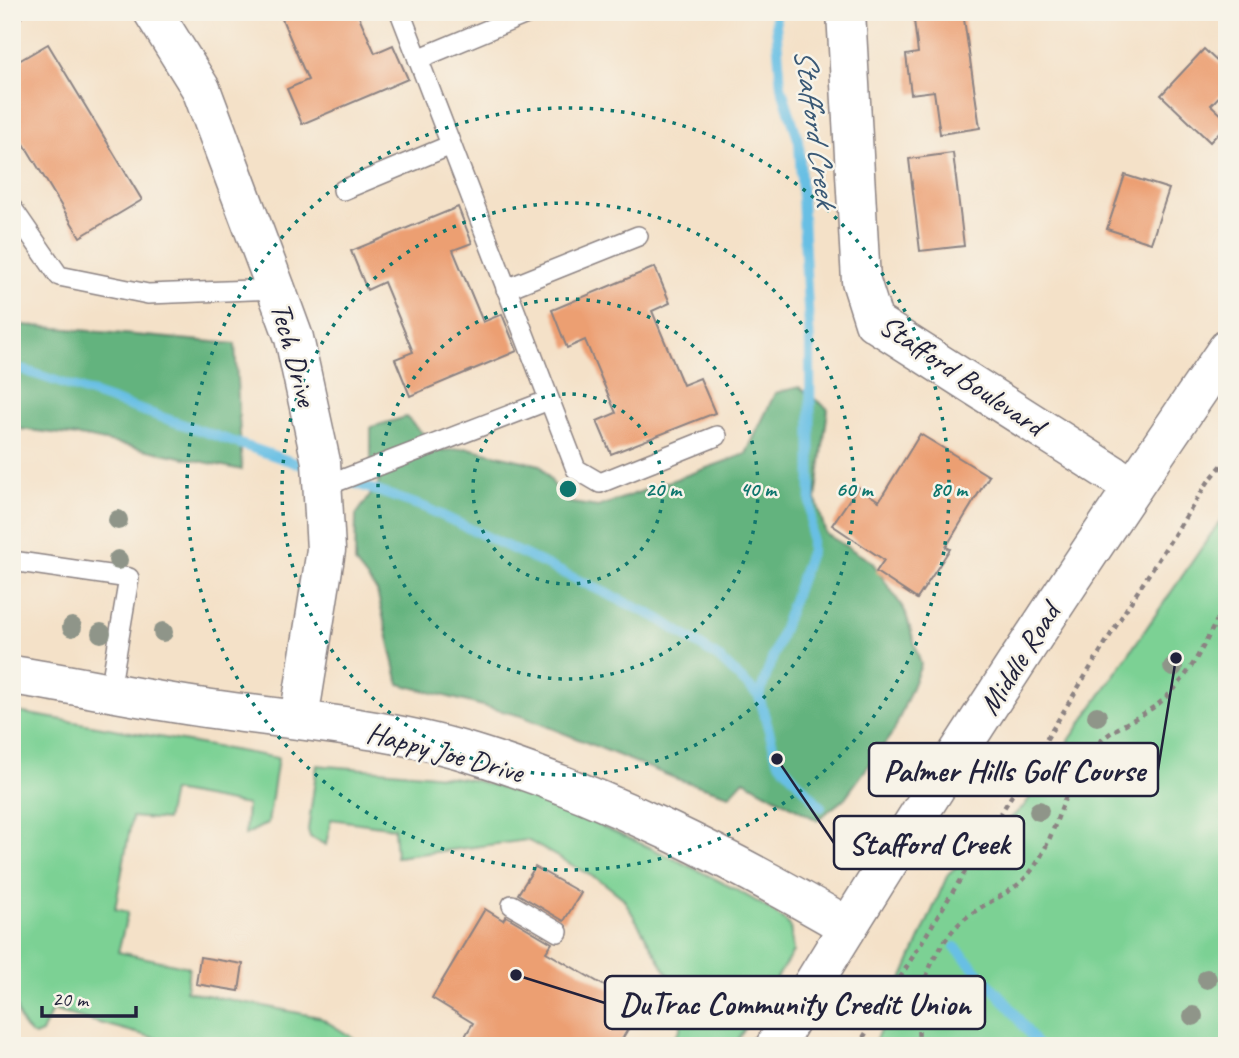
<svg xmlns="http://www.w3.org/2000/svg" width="1239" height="1058" viewBox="0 0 1239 1058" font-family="Caveat,sans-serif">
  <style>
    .green { fill: #7bd194; stroke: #4e7a68; stroke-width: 2 }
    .forest { fill: #64b37e; stroke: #436a5c; stroke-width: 2 }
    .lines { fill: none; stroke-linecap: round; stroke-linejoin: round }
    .stream { stroke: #67bfe4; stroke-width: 10 }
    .building { fill: #ec9f72 }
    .service-casing { stroke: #8b8282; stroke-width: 22 }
    .minor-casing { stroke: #8b8282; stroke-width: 41 }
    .secondary-casing { stroke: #8b8282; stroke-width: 41 }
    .path { stroke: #8b8282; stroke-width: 4.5; stroke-dasharray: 5 5; stroke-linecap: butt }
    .service { stroke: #fff; stroke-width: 19 }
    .minor { stroke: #fff; stroke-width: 38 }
    .secondary { stroke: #fff; stroke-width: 38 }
    .tree { fill: #8f9589 }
    .ring { fill: none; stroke: #0f766e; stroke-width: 3.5; stroke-dasharray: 3.5 7 }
    .labels { text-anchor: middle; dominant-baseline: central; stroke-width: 5; stroke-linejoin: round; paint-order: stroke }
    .street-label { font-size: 30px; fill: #22223b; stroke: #f7f3e8 }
    .water-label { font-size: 32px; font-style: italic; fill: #3a5976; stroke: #f7f3e8 }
    .centre { fill: #0f766e; stroke: #f7f3e8; stroke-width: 3.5 }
    .ring-label { font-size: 21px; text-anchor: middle; font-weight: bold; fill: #0f766e; stroke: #f7f3e8; stroke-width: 5; stroke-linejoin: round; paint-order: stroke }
    .leader { fill: none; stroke: #22223b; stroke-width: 2.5 }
    .callout-dot { fill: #22223b; stroke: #f7f3e8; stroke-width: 2.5 }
    .callout { fill: #f7f3e8; stroke: #22223b; stroke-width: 2.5 }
    .callout-label { font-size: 32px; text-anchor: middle; font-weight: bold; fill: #22223b }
  </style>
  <rect width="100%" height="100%" fill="#f7f3e8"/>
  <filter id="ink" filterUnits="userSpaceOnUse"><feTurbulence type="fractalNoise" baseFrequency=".0143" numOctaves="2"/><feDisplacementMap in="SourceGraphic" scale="14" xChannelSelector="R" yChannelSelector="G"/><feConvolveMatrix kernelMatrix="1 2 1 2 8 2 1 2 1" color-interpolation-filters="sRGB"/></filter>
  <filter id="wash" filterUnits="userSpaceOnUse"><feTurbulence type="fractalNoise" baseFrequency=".00686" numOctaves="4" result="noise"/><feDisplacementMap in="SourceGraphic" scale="28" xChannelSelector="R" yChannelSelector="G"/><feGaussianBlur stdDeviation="1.57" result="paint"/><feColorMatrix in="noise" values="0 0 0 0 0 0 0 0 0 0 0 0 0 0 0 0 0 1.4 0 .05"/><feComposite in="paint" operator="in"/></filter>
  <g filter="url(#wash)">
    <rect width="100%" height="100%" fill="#f4e1c8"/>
    <g class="green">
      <path d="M1227 511V1046H873L948 874 1024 806Z"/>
      <path d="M12 711 278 758 268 823 245 835 247 805 172 791 166 820 132 817 115 909 128 912 118 952 189 967 186 991 319 1017 366 1046H184L52 1010 42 1033 35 1036C13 1025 16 996 12 975Z"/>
      <path d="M317 765C368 770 420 772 471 780 522 788 760 890 790 926L793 952 734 1046H669L680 1029 684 1010 677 990 623 898 604 883 527 840 396 857 394 828 331 819 326 845 310 837 308 830Z"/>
    </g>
    <g class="forest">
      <path d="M12 324 235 344 242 470 86 437 12 428Z"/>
      <path d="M799 387 828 409 816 499 826 534 872 562 905 611 921 665 894 731 844 799 817 820 744 780 730 795 677 779 521 716 399 684 377 591 355 563 356 515 379 483 371 459V427L406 417 441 451 468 448 540 465 566 502 598 507 746 454 775 393Z"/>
    </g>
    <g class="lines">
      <g class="stream">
        <path d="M775 12 781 86 799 142 810 346 811 550 759 696 777 759 821 807"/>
        <path d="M12 366 313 469"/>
        <path d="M348 481 424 507 658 618 719 658 759 696"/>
        <path d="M955 947 1009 1006 1038 1046"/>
      </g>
    </g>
    <g id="blocks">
      <g class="building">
        <path d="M279 12H357L375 53 393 45 408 79 302 124 287 89 308 80Z"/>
        <path d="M913 12H963L980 128 940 134 934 91 911 94 906 55 918 53Z"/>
        <path d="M48 44 142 200 80 237 12 124V65Z"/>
        <path d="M1204 49 1227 71V88L1211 105 1227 120V124L1210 142 1161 95Z"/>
        <path d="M953 153 964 246 920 251 909 159Z"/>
        <path d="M1125 175 1169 189 1151 243 1107 229Z"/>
        <path d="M458 207 472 243 453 250 483 322 502 314 517 351 410 396 395 359 413 352 384 282 367 290 351 251Z"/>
        <path d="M655 267 670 303 652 311 683 385 700 378 715 413 611 454 597 421 616 413 585 340 567 348 552 310Z"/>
        <path d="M920 434 989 476 946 547 950 549 917 599 876 572 884 560 832 525 858 487 879 501Z"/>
        <path d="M535 867 581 893 564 921 518 894Z"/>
        <path d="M485 909 503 920 506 916 552 943 546 952 641 1007 618 1046H459L473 1023 432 998Z"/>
        <path d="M200 957 243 964 239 991 196 984Z"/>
      </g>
    </g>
  </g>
  <g filter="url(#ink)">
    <use href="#blocks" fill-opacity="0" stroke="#8b8282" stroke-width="2"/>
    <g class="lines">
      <g class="service-casing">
        <g id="service">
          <path d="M400 12 576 469 600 483 717 436"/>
          <path d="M12 13 13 12"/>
          <path d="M418 59 531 12"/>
          <path d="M343 190 451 145"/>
          <path d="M12 208 59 276 148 294 276 289"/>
          <path d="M506 289 638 236"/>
          <path d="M323 487 549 400"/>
          <path d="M12 561 129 578 110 691"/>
          <path d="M512 905 558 932"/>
        </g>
      </g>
      <g class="minor-casing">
        <g id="minor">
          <path d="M153 12 201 89 276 289 294 338 321 462 326 550 299 719"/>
          <path d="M846 12 861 281 874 322 1133 487"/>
          <path d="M12 675C84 686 155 702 227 711 310 722 397 729 477 755 608 796 730 858 847 926"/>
        </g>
      </g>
      <g class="secondary-casing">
        <path id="secondary" d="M775 1046C918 809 1070 578 1227 349"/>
      </g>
      <g class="path">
        <path d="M858 1046 1127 608 1208 482 1227 459"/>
        <path d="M918 1046C920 1032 916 1017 919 1004 924 972 944 932 971 914 989 901 1009 894 1024 879 1058 845 1060 785 1093 748 1112 727 1142 718 1163 700 1194 673 1207 636 1227 602"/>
      </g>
      <use href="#service" class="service"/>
      <use href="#minor" class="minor"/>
      <use href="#secondary" class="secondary"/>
    </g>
    <g class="tree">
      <circle cx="118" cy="520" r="10"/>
      <circle cx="118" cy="560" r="10"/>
      <circle cx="72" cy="627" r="10"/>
      <circle cx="163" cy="632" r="10"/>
      <circle cx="101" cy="633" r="10"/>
      <circle cx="1173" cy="667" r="10"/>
      <circle cx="1097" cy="716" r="10"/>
      <circle cx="1039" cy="811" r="10"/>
      <circle cx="1207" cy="979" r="10"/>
      <circle cx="1193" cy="1016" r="10"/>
    </g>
  </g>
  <g class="ring">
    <circle cx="568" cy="489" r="95"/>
    <circle cx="568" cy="489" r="190"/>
    <circle cx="568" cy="489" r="286"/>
    <circle cx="568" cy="489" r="381"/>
  </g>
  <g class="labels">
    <g class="street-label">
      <text transform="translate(294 354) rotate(75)">Tech Drive</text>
      <text transform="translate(962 375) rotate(34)">Stafford Boulevard</text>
      <text transform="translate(1019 659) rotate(-58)">Middle Road</text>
      <text transform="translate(445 752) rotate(15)">Happy Joe Drive</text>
    </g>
    <g class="water-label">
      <text transform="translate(816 127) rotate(82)">Stafford Creek</text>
    </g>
  </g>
  <circle cx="568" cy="489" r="10" class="centre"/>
  <g class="ring-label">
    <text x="663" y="496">20 m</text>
    <text x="758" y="496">40 m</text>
    <text x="854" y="496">60 m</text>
    <text x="949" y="496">80 m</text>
  </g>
  <path class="leader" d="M1176 658L1158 770M777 759L834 843M516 975L605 1003"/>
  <g class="callout-dot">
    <circle cx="1176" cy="658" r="7"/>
    <circle cx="777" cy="759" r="7"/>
    <circle cx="516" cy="975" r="7"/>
  </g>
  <g class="callout">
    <rect x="869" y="743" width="289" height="53" rx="7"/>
    <rect x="834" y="816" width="190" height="53" rx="7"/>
    <rect x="605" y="976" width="380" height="53" rx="7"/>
  </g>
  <g class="callout-label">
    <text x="1014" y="781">Palmer Hills Golf Course</text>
    <text x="929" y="854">Stafford Creek</text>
    <text x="795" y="1014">DuTrac Community Credit Union</text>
  </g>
  <rect width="1239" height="1058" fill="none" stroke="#f7f3e8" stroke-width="42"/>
  <path d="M42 1006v10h94v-10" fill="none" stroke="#22223b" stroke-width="3.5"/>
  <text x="52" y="1006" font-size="21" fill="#22223b" stroke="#f7f3e8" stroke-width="5" paint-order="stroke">20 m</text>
</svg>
